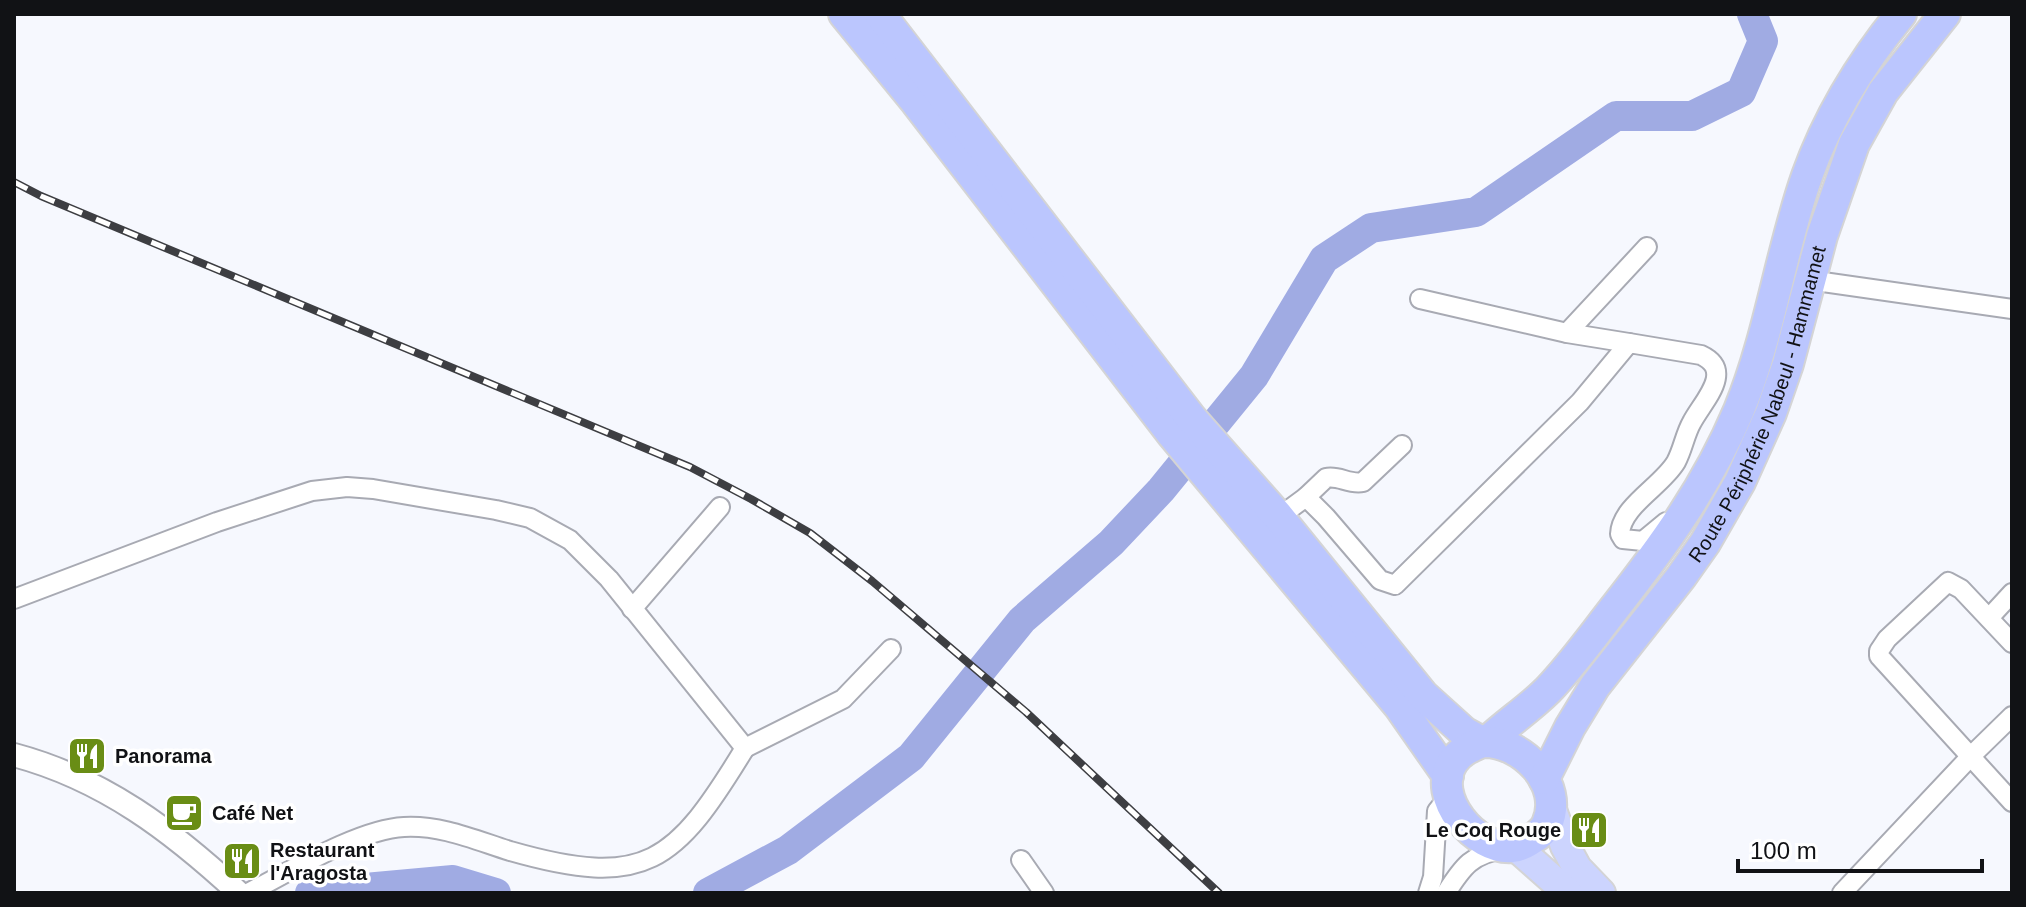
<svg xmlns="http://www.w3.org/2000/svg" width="2026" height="907" viewBox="0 0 2026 907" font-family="Arial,sans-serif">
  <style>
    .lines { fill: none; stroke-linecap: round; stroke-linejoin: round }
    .river { stroke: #a0abe3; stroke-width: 30 }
    .minor-casing { stroke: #a8aab3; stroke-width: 22 }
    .tertiary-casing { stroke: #a8aab3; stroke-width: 26 }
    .primary-casing { stroke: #d4d4d5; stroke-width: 32 }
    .trunk-casing { stroke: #d4d4d5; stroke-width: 34 }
    .minor { stroke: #fff; stroke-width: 18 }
    .tertiary { stroke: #fff; stroke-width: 22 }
    .primary { stroke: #ccd4fe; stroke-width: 28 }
    .trunk { stroke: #bbc6fe; stroke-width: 30 }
    .rail-casing { stroke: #3d3e42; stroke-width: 8 }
    .rail { stroke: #fff; stroke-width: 5; stroke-dasharray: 15; stroke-linecap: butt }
    .labels { text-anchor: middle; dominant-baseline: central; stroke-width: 7; stroke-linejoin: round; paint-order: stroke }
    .street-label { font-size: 20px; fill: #111215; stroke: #fff }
    .poi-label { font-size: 20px; font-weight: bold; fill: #111215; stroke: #fff; text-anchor: start }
  </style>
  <rect width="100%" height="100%" fill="#f6f8fe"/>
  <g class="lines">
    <g class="river">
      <path d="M310 893 453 880 496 893"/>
      <path d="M708 893 788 850 911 757 1022 620 1111 543 1161 490 1254 376 1324 259 1371 228 1476 212 1616 116H1692L1741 92 1763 41 1752 14"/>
    </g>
    <g class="minor-casing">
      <g id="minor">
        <path d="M1809 280 2012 309"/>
        <path d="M1420 299 1567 333 1629 343"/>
        <path d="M1567 333 1647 247"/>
        <path d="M1306 497 1326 478C1339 475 1349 485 1363 482L1402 445"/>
        <path d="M1277 515 1287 511 1306 497 1326 517 1380 580 1395 585 1580 402 1629 343 1701 355C1735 371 1703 401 1692 422 1685 434 1683 449 1676 462 1662 486 1621 506 1620 534L1623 539 1643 541 1666 522"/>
        <path d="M14 599 217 522 312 491 347 487 373 489 496 510 530 518 570 540 609 579 745 748C675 863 646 890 510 851 475 840 442 825 404 827 359 829 289 872 248 893"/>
        <path d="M632 609 720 507"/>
        <path d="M1989 618 2012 593"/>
        <path d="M2012 643 1961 589 1948 582 1887 639 1879 651V656L2012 802"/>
        <path d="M745 748 843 699 891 649"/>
        <path d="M1021 860 1044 893"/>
        <path d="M1428 893 1433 877 1437 811 1449 796"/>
        <path d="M1446 893C1463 866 1472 854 1504 849"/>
        <path d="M1842 893 1971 756 2012 716"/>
      </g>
    </g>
    <g class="tertiary-casing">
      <path id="tertiary" d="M14 755C104 779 172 831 239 893"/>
    </g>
    <g class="primary-casing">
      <g id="primary">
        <path d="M1551 807 1565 846 1577 868 1601 893"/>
        <path d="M1516 847 1568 893"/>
      </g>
    </g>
    <g class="trunk-casing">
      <g id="trunk">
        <path d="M844 14 916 102 1172 434 1399 706 1448 776"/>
        <path d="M880 14 1192 419 1277 515 1423 695 1464 732 1482 742"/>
        <path d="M1488 741C1507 723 1529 709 1548 690 1572 665 1592 637 1613 610 1664 545 1707 486 1739 410 1770 335 1780 253 1807 176 1828 117 1861 63 1901 14"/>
        <path d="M1482 742C1521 740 1565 784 1547 824 1544 831 1537 836 1530 840 1525 843 1519 847 1513 847 1476 851 1430 797 1453 762 1460 751 1471 747 1482 742Z"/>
        <path id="s1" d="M1544 779 1570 727 1595 686 1681 577 1705 543 1740 482 1771 413 1788 364 1822 236 1854 144 1883 92 1945 14"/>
      </g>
    </g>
    <use href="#minor" class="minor"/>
    <use href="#tertiary" class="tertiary"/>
    <use href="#primary" class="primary"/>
    <use href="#trunk" class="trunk"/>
    <g class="rail-casing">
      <path id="rail" d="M14 182 41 196 690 467 751 499 810 533 872 581 1026 712 1219 893"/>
    </g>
    <use href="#rail" class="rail"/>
  </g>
  <defs>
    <g id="restaurant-square" transform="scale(2)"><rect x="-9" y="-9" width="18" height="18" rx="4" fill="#698d15" stroke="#fff"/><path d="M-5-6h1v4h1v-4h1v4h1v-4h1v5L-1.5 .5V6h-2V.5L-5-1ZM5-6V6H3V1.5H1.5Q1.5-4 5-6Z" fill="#fff"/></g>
    <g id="cafe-square" transform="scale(2)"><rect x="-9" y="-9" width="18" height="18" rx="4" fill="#698d15" stroke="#fff"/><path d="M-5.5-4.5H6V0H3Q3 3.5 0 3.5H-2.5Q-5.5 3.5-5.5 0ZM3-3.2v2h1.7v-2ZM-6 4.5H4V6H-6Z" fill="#fff"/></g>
  </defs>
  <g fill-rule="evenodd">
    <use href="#restaurant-square" x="87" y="756"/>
    <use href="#cafe-square" x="184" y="813"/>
    <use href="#restaurant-square" x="1589" y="830"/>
    <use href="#restaurant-square" x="242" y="861"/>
  </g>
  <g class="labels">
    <g class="street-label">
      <text stroke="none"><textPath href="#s1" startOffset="436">Route Périphérie Nabeul - Hammamet</textPath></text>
    </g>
    <g class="poi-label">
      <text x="115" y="756">Panorama</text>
      <text x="212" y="813">Café Net</text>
      <text x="1561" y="830" text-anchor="end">Le Coq Rouge</text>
      <text x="270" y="850">Restaurant<tspan x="270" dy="23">l'Aragosta</tspan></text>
    </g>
  </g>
  <rect width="2026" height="907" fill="none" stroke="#111215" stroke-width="32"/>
  <path d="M1738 859v12h244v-12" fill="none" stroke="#111215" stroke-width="4"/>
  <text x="1750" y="859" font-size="24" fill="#111215" stroke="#ffffff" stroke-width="6" paint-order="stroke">100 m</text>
</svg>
